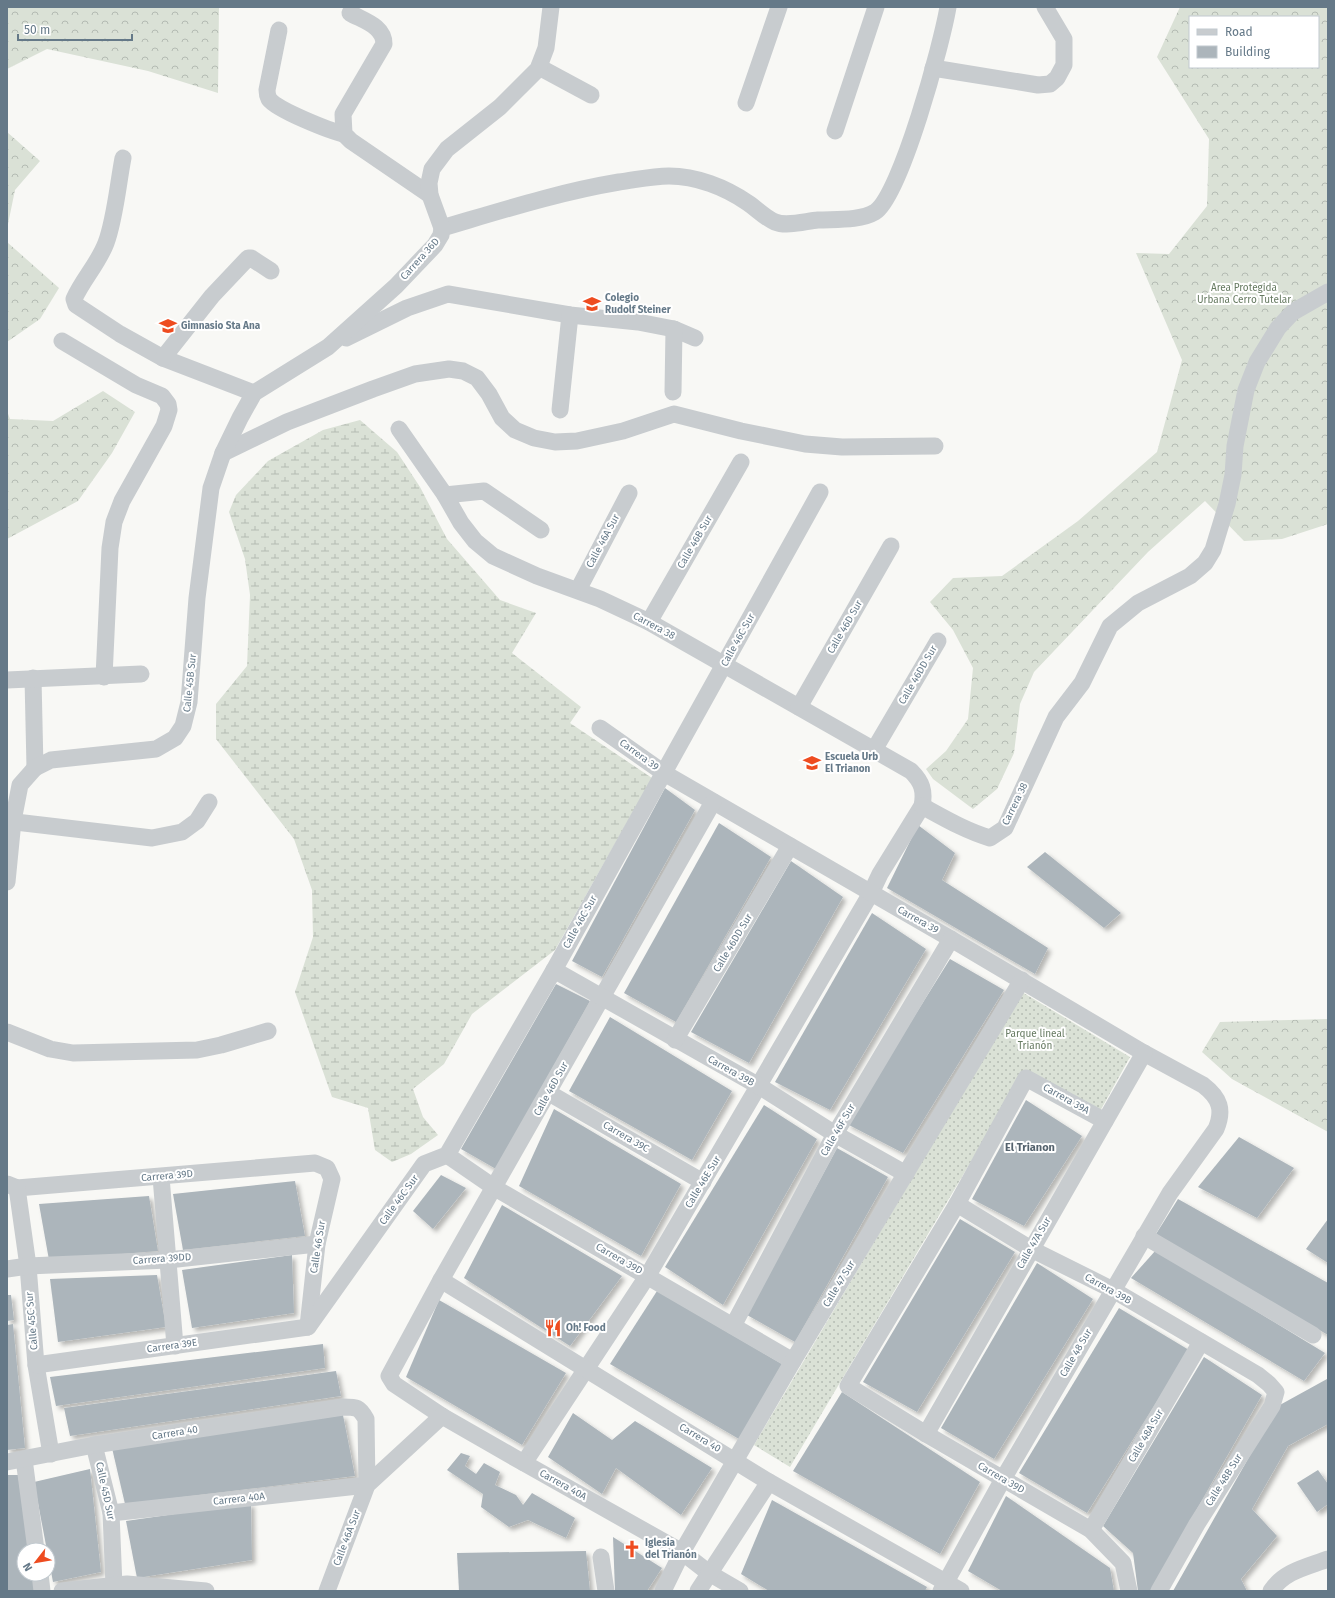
<svg xmlns="http://www.w3.org/2000/svg" width="1335" height="1598" viewBox="0 0 1335 1598" font-family="'Fira Sans',sans-serif">
  <style>
    .grass { fill: url(#grass-dots) }
    .forest { fill: url(#forest-crowns); fill-rule: evenodd }
    .wetland { fill: url(#wetland-marsh) }
    .building { fill: #acb5bb; filter: url(#shadow) }
    .lines { fill: none; stroke-linecap: round; stroke-linejoin: round }
    .minor { stroke: #c8cccf; stroke-width: 17 }
    .labels { text-anchor: middle; dominant-baseline: central; stroke-width: 4; stroke-linejoin: round; paint-order: stroke }
    .street-label { font-size: 10px; fill: #657988; stroke: #fff }
    .park-label { font-size: 10px; fill: #667a61; stroke: #fff }
    .poi-label { font-size: 10px; font-weight: bold; fill: #657988; stroke: #fff; text-anchor: start }
    .neighbourhood-label { font-size: 11px; font-weight: bold; fill: #54626d; stroke: #fff }
  </style>
  <defs>
    <pattern id="grass-dots" width="8" height="8" patternUnits="userSpaceOnUse"><rect width="8" height="8" fill="#dae1d6"/><path d="M2 2h.1M6 6h.1" fill="none" stroke="#b4bbb3" stroke-width="1.8" stroke-linecap="round"/></pattern>
    <pattern id="forest-crowns" width="20" height="18" patternUnits="userSpaceOnUse"><rect width="20" height="18" fill="#dae1d6"/><path d="M2 6a3 3 0 1 1 6 0M12 15a3 3 0 1 1 6 0" fill="none" stroke="#b4bbb3"/></pattern>
    <pattern id="wetland-marsh" width="20" height="14" patternUnits="userSpaceOnUse"><rect width="20" height="14" fill="#dae1d6"/><path d="M1 5h8M5 5V1M11 12h8M15 12V8" fill="none" stroke="#b4bbb3"/></pattern>
    <filter id="shadow"><feDropShadow dx="3.5" dy="3.5" stdDeviation="2" flood-color="#0004"/></filter>
  </defs>
  <rect width="100%" height="100%" fill="#f8f8f5"/>
  <path class="grass" d="M1022 992 1130 1057 1099 1113 1024 1072 790 1467 754 1445Z"/>
  <g class="forest">
    <path d="M7 7H219L218 93 148 71 47 49 7 69Z"/>
    <path d="M1180 7H1328V524L1282 539 1244 541 1205 501 1148 552 1034 672 1020 704 1014 753 997 789 973 809 933 779 926 769 946 751 968 719 973 668 953 630 930 602 953 578 1002 576 1078 521 1157 452 1182 360 1136 253 1169 254 1207 206 1209 139 1157 57ZM1190 17H1318V67H1190Z"/>
    <path d="M7 132 40 161 15 190 7 229Z"/>
    <path d="M7 242 59 288 40 319 7 342Z"/>
    <path d="M103 391 135 412 112 453 78 501 7 539V411L10 419 53 421Z"/>
    <path d="M1328 1019V1132L1232 1079 1202 1052 1220 1022Z"/>
  </g>
  <path class="wetland" d="M360 420 397 452 420 487 447 539 500 600 536 613 512 653 581 707 570 723 652 778 555 950 472 1014 444 1064 413 1089 423 1117 438 1135 411 1154 392 1162 375 1150 368 1108 332 1097 295 992 313 937 312 890 294 839 216 739V704L247 666 250 595 245 559 229 512 236 495 268 461 323 430Z"/>
  <g class="building">
    <path d="M665 788 695 810 602 977 572 961Z"/>
    <path d="M719 823 771 857 676 1022 624 993Z"/>
    <path d="M918 825 955 853 942 880 1048 948 1035 974 887 888Z"/>
    <path d="M1045 852 1121 913 1104 928 1027 867Z"/>
    <path d="M791 861 843 897 749 1063 691 1032Z"/>
    <path d="M872 913 926 949 830 1110 775 1082Z"/>
    <path d="M950 959 1004 990 903 1153 847 1124Z"/>
    <path d="M556 984 590 1001 496 1169 461 1149Z"/>
    <path d="M610 1017 732 1091 692 1160 569 1091Z"/>
    <path d="M1026 1100 1082 1136 1024 1226 972 1199Z"/>
    <path d="M764 1105 817 1139 723 1305 665 1267Z"/>
    <path d="M554 1109 681 1184 641 1256 519 1186Z"/>
    <path d="M1239 1137 1294 1168 1257 1218 1198 1187Z"/>
    <path d="M837 1148 888 1177 795 1342 747 1315Z"/>
    <path d="M441 1175 466 1188 433 1229 413 1211Z"/>
    <path d="M295 1181 305 1236 183 1250 173 1194Z"/>
    <path d="M149 1196 158 1251 49 1260 39 1204Z"/>
    <path d="M1178 1199 1328 1283V1335L1156 1234Z"/>
    <path d="M502 1205 622 1276 570 1346 464 1278Z"/>
    <path d="M960 1219 1015 1252 917 1412 863 1382Z"/>
    <path d="M1328 1219V1263L1306 1249Z"/>
    <path d="M1156 1250 1325 1353 1304 1381 1131 1278Z"/>
    <path d="M292 1255 294 1313 192 1328 182 1270Z"/>
    <path d="M1037 1263 1093 1299 994 1459 941 1428Z"/>
    <path d="M157 1275 166 1327 58 1342 50 1279Z"/>
    <path d="M657 1291 782 1364 739 1439 610 1364Z"/>
    <path d="M7 1295H11L14 1320 7 1321Z"/>
    <path d="M439 1300 566 1373 522 1445 406 1377Z"/>
    <path d="M1119 1308 1189 1350 1087 1513 1019 1473Z"/>
    <path d="M13 1324 25 1448 7 1450V1325Z"/>
    <path d="M323 1344 325 1368 56 1406 50 1377Z"/>
    <path d="M1204 1357 1262 1395 1150 1591H1138L1133 1553 1103 1526Z"/>
    <path d="M336 1371 341 1396 70 1436 64 1408Z"/>
    <path d="M1327 1379 1328 1424 1288 1446 1252 1509 1277 1536 1241 1579 1247 1591H1173L1278 1406Z"/>
    <path d="M842 1392 980 1482 940 1554 793 1471Z"/>
    <path d="M573 1413 612 1440 635 1421 712 1468 681 1515 616 1468 602 1494 548 1457Z"/>
    <path d="M343 1415 355 1476 125 1504 112 1448Z"/>
    <path d="M461 1453 470 1456 465 1466 476 1474 484 1463 500 1472 495 1485 516 1495 523 1505 532 1493 575 1518 566 1538 528 1520 509 1527 481 1507 483 1494 447 1470Z"/>
    <path d="M90 1469 101 1572 53 1582 34 1482Z"/>
    <path d="M1318 1470 1328 1484V1504L1317 1512 1297 1483Z"/>
    <path d="M7 1475H18L29 1550H24V1574H32L35 1591H7Z"/>
    <path d="M1006 1496 1110 1568 1114 1591H1002L968 1571Z"/>
    <path d="M772 1500 927 1587 925 1591H769L741 1574Z"/>
    <path d="M251 1503 252 1560 137 1578 126 1521Z"/>
    <path d="M613 1537 662 1568 647 1591H615Z"/>
    <path d="M586 1551 590 1591H459L457 1553Z"/>
  </g>
  <g class="lines">
    <g class="minor">
      <path d="M350 13C364 21 384 26 384 44L343 114 344 134 351 141 430 195"/>
      <path d="M279 30 267 90C267 93 268 97 269 99 277 110 330 131 344 134"/>
      <path d="M539 67 591 95"/>
      <path d="M933 68 1038 85 1050 84 1057 78 1064 65V39L1045 7"/>
      <path d="M746 103 779 7"/>
      <path d="M835 131 876 7"/>
      <path d="M123 158C118 184 115 219 106 243 98 264 83 279 74 299L76 305 120 334 163 358 254 393"/>
      <path d="M442 228C500 211 559 192 619 182 635 180 652 176 669 176 696 176 725 187 748 203 757 209 765 218 775 222 787 227 806 221 818 220 835 219 860 221 875 212 901 195 942 43 948 7"/>
      <path d="M346 338 407 308 448 294 570 315 638 322 674 329 695 338"/>
      <path d="M62 341 136 385 162 396 168 404 169 410 164 426 122 501 114 522 110 548 104 677"/>
      <path d="M163 358 212 296 248 258H251L271 271"/>
      <path d="M673 392 674 329"/>
      <path d="M560 410 570 315"/>
      <path d="M399 429 445 495 461 523 475 541 493 556 537 576 600 599 649 622 911 771C922 782 925 791 922 806L880 874 871 893 648 1275 524 1463"/>
      <path d="M223 453 287 422 373 389 415 374 449 369 463 371 477 378 489 394 502 418 515 430 534 438 555 442 577 441 623 431 674 414 741 431 805 444 842 447 935 446"/>
      <path d="M445 495 484 491 541 530"/>
      <path d="M578 590 629 493"/>
      <path d="M649 622 741 462"/>
      <path d="M33 678 35 768"/>
      <path d="M7 680 141 674"/>
      <path d="M799 707 891 546"/>
      <path d="M600 728 664 773 951 939 1144 1053 1203 1085C1220 1098 1224 1110 1216 1129L1170 1193 1003 1479 941 1591"/>
      <path d="M874 750 938 641"/>
      <path d="M713 802 441 1280 389 1376 394 1384 442 1416 524 1463 682 1552 709 1573 740 1591"/>
      <path d="M922 806C944 818 966 831 990 838L1005 828 1056 717 1082 683 1110 626 1138 603 1190 576 1205 563 1213 550 1227 504 1233 475 1235 446 1246 390 1257 362 1278 328 1293 312 1328 292"/>
      <path d="M7 821 152 838 182 832 197 821 209 802"/>
      <path d="M7 882 13 821 20 785 35 768 51 760 156 749 175 738 183 726 189 702 197 598 211 488 223 453 240 418 254 393 328 347 396 286 435 245 441 235 442 228 430 195 429 183 432 169 447 149 500 107 538 69 546 48 551 7"/>
      <path d="M554 970 759 1086 835 1134 906 1174"/>
      <path d="M7 1032 50 1049 73 1053 197 1050 221 1045 268 1031"/>
      <path d="M675 1040 790 846"/>
      <path d="M549 1093 703 1182"/>
      <path d="M1105 1121 1026 1078 957 1204 848 1386 926 1434 1091 1530 1123 1563 1129 1591"/>
      <path d="M447 1155 495 1188 793 1361"/>
      <path d="M161 1177 175 1346"/>
      <path d="M7 1184 17 1188 315 1163 327 1168 332 1179 317 1244 308 1326"/>
      <path d="M17 1188 28 1266 36 1365 51 1454"/>
      <path d="M957 1204 1031 1249 1113 1290 1258 1375 1269 1384 1276 1392 1272 1406 1197 1524 1159 1591"/>
      <path d="M1144 1236 1313 1335"/>
      <path d="M7 1269 28 1266 168 1260 317 1244"/>
      <path d="M441 1280 769 1482 961 1591"/>
      <path d="M733 1326 835 1134 951 939"/>
      <path d="M308 1327 424 1164 447 1155 554 970 820 492"/>
      <path d="M36 1365 308 1327"/>
      <path d="M926 1434 1144 1053"/>
      <path d="M94 1445 111 1513 114 1586"/>
      <path d="M24 1459 36 1550"/>
      <path d="M7 1462 94 1445 343 1407C357 1407 359 1407 366 1419L367 1485 111 1513"/>
      <path d="M1091 1530 1201 1342"/>
      <path d="M601 1557 606 1591"/>
      <path d="M40 1574 42 1591"/>
      <path d="M62 1591 127 1584 206 1591"/>
      <path d="M327 1591 367 1485 442 1416"/>
      <path d="M663 1591 682 1552 793 1361 1022 980"/>
      <path d="M698 1591 769 1482"/>
      <path d="M1271 1591C1284 1571 1307 1567 1328 1559"/>
    </g>
  </g>
  <defs>
    <g id="school-bare" transform="scale(1.38)"><path d="M0-5L7-2L0 1L-7-2ZM-4 1L0 2.5L4 1V4Q0 6-4 4Z" fill="#ee4c20" stroke="#fff" stroke-width="2.5" paint-order="stroke"/></g>
    <g id="restaurant-bare" transform="scale(1.38)"><path d="M-5-6h1v4h1v-4h1v4h1v-4h1v5L-1.5 .5V6h-2V.5L-5-1ZM5-6V6H3V1.5H1.5Q1.5-4 5-6Z" fill="#ee4c20" stroke="#fff" stroke-width="2.5" paint-order="stroke"/></g>
    <g id="church-bare" transform="scale(1.38)"><path d="M-1.2-6h2.4v3.5h3.3v2.4h-3.3V6h-2.4V-.1h-3.3v-2.4h3.3Z" fill="#ee4c20" stroke="#fff" stroke-width="2.5" paint-order="stroke"/></g>
  </defs>
  <g fill-rule="evenodd">
    <use href="#school-bare" x="592" y="304"/>
    <use href="#school-bare" x="168" y="326"/>
    <use href="#school-bare" x="812" y="763"/>
    <use href="#restaurant-bare" x="553" y="1328"/>
    <use href="#church-bare" x="632" y="1549"/>
  </g>
  <g class="labels">
    <g class="street-label">
      <text transform="translate(420 259) rotate(-48)">Carrera 36D</text>
      <text transform="translate(603 541) rotate(-62)">Calle 46A Sur</text>
      <text transform="translate(695 542) rotate(-60)">Calle 46B Sur</text>
      <text transform="translate(654 626) rotate(28)">Carrera 38</text>
      <text transform="translate(845 627) rotate(-60)">Calle 46D Sur</text>
      <text transform="translate(738 640) rotate(-61)">Calle 46C Sur</text>
      <text transform="translate(918 675) rotate(-60)">Calle 46DD Sur</text>
      <text transform="translate(190 683) rotate(-84)">Calle 45B Sur</text>
      <text transform="translate(639 755) rotate(36)">Carrera 39</text>
      <text transform="translate(1015 804) rotate(-64)">Carrera 38</text>
      <text transform="translate(918 920) rotate(29)">Carrera 39</text>
      <text transform="translate(580 922) rotate(-61)">Calle 46C Sur</text>
      <text transform="translate(733 943) rotate(-59)">Calle 46DD Sur</text>
      <text transform="translate(731 1071) rotate(29)">Carrera 39B</text>
      <text transform="translate(551 1089) rotate(-61)">Calle 46D Sur</text>
      <text transform="translate(1066 1099) rotate(29)">Carrera 39A</text>
      <text transform="translate(838 1130) rotate(-60)">Calle 46F Sur</text>
      <text transform="translate(626 1137) rotate(30)">Carrera 39C</text>
      <text transform="translate(167 1176) rotate(-5)">Carrera 39D</text>
      <text transform="translate(703 1182) rotate(-59)">Calle 46E Sur</text>
      <text transform="translate(399 1200) rotate(-54)">Calle 46C Sur</text>
      <text transform="translate(1034 1243) rotate(-60)">Calle 47A Sur</text>
      <text transform="translate(318 1247) rotate(-81)">Calle 46 Sur</text>
      <text transform="translate(162 1259) rotate(-4)">Carrera 39DD</text>
      <text transform="translate(619 1259) rotate(30)">Carrera 39D</text>
      <text transform="translate(839 1284) rotate(-59)">Calle 47 Sur</text>
      <text transform="translate(1108 1289) rotate(29)">Carrera 39B</text>
      <text transform="translate(32 1321) rotate(-95)">Calle 45C Sur</text>
      <text transform="translate(172 1346) rotate(-8)">Carrera 39E</text>
      <text transform="translate(1076 1353) rotate(-60)">Calle 48 Sur</text>
      <text transform="translate(175 1433) rotate(-9)">Carrera 40</text>
      <text transform="translate(1146 1436) rotate(-60)">Calle 48A Sur</text>
      <text transform="translate(700 1438) rotate(31)">Carrera 40</text>
      <text transform="translate(1001 1478) rotate(30)">Carrera 39D</text>
      <text transform="translate(1224 1480) rotate(-58)">Calle 48B Sur</text>
      <text transform="translate(563 1485) rotate(29)">Carrera 40A</text>
      <text transform="translate(105 1491) rotate(78)">Calle 45D Sur</text>
      <text transform="translate(239 1499) rotate(-6)">Carrera 40A</text>
      <text transform="translate(347 1538) rotate(-69)">Calle 46A Sur</text>
    </g>
    <g class="park-label">
      <text x="1244" y="288">Area Protegida<tspan x="1244" dy="12">Urbana Cerro Tutelar</tspan></text>
      <text x="1035" y="1034">Parque lineal<tspan x="1035" dy="12">Trianón</tspan></text>
    </g>
    <g class="poi-label">
      <text x="605" y="298">Colegio<tspan x="605" dy="12">Rudolf Steiner</tspan></text>
      <text x="181" y="326">Gimnasio Sta Ana</text>
      <text x="825" y="757">Escuela Urb<tspan x="825" dy="12">El Trianon</tspan></text>
      <text x="566" y="1328">Oh! Food</text>
      <text x="645" y="1543">Iglesia<tspan x="645" dy="12">del Trianón</tspan></text>
    </g>
    <g class="neighbourhood-label">
      <text x="1030" y="1147">El Trianon</text>
    </g>
  </g>
  <rect width="1335" height="1598" fill="none" stroke="#657988" stroke-width="16"/>
  <rect x="1189" y="16" width="130" height="52" fill="#ffffff" stroke="#c1c9cf"/>
  <rect x="1197" y="29" width="20" height="6" fill="#c8cccf" stroke="#c1c9cf"/>
  <text x="1225" y="36" font-size="12" fill="#657988">Road</text>
  <rect x="1197" y="46" width="20" height="12" fill="#acb5bb" stroke="#c1c9cf"/>
  <text x="1225" y="56" font-size="12" fill="#657988">Building</text>
  <g transform="translate(36 1562) rotate(239)"><circle r="19" fill="#ffffff" stroke="#c1c9cf"/>
  <path d="M0-3L7 15L0 10L-7 15Z" fill="#ee4c20"/>
  <text y="-6" font-size="11" font-weight="bold" text-anchor="middle" fill="#657988">N</text>
  </g>
  <path d="M18 34v6h114v-6" fill="none" stroke="#657988" stroke-width="2"/>
  <text x="24" y="34" font-size="12" fill="#657988" stroke="#ffffff" stroke-width="3" paint-order="stroke">50 m</text>
</svg>
